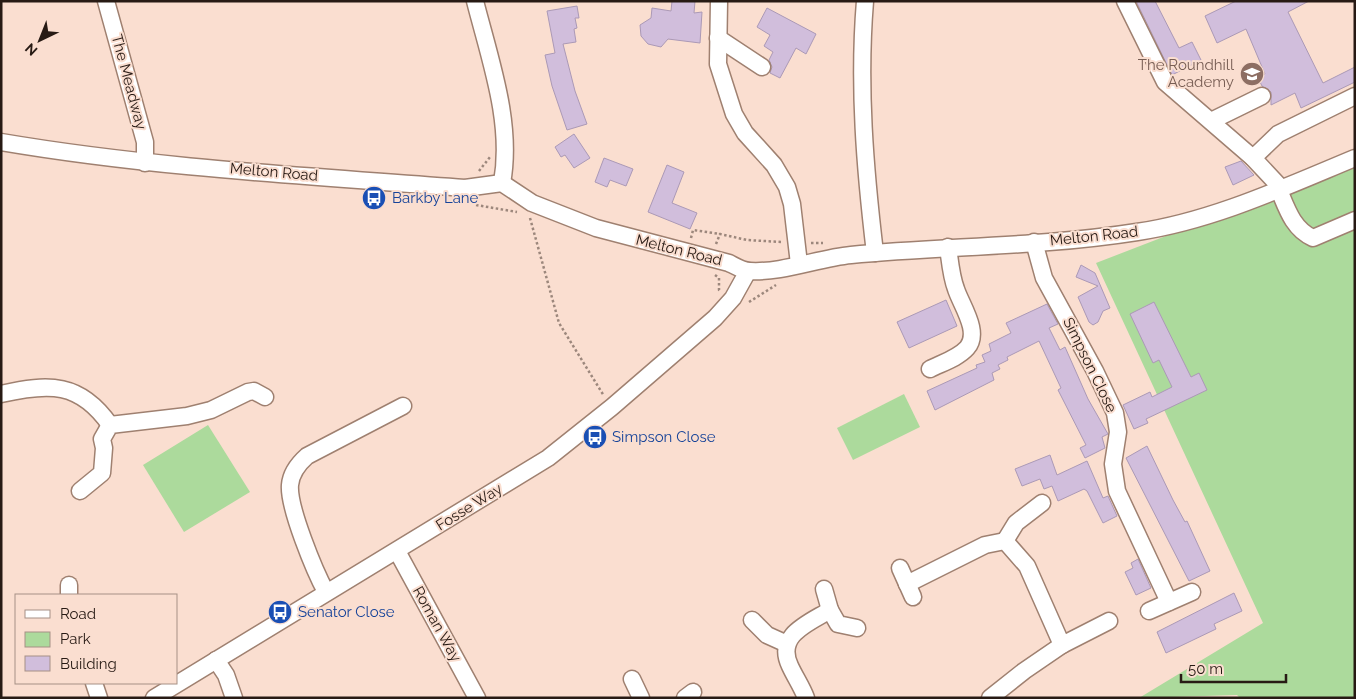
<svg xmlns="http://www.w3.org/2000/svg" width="1356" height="699" viewBox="0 0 1356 699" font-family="Raleway,sans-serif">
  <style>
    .green { fill: #acda9c }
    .building { fill: #d1bedc; stroke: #ab99b6 }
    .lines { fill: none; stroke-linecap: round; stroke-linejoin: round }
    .minor-casing { stroke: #9f8070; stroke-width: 19 }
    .path { stroke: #9c877c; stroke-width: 2.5; stroke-dasharray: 2.5 2.5; stroke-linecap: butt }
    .minor { stroke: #fff; stroke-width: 16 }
    .labels { text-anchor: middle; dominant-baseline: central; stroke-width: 4; stroke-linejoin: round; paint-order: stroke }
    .education-label { font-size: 15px; fill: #785e54; stroke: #faded0; text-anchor: end }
    .street-label { font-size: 15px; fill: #271a14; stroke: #faded0 }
    .transit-label { font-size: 15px; fill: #164399; stroke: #faded0; text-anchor: start }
  </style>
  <rect width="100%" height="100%" fill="#faded0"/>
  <g class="green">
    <path d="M1355 163V698H1240L1237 695 1139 698 1263 623 1096 263Z"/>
    <path d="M904 394 920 427 853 460 837 428Z"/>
    <path d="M208 425 250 492 184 532 143 465Z"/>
  </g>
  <g class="building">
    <path d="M672 1H695L694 13 702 12 700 43 668 39 661 47 648 44 641 36 640 25 651 18 652 8 671 11Z"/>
    <path d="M1136 1H1155L1179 48 1192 42 1201 60 1172 75Z"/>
    <path d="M1236 1H1309L1288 12 1323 83 1355 67V82L1301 108 1295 93 1271 105V92L1262 86 1258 78 1265 74 1246 29 1217 43 1205 16Z"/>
    <path d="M577 6 579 18H575L577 28 574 29 576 42 563 44 575 91 587 124 567 130 552 86 545 55 555 53 547 11Z"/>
    <path d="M767 8 816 34 806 54 796 48 780 78 770 73 772 67 769 60 773 52 764 46 770 35 757 27Z"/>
    <path d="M574 134 590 158 574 168 565 155 561 157 555 147Z"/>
    <path d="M604 158 633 169 626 186 610 180 607 187 595 182Z"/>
    <path d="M1241 161 1254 175 1233 185 1225 167Z"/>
    <path d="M667 165 684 172 672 203 697 213 690 229 648 212Z"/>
    <path d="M1081 265 1095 273 1110 308 1103 311 1098 322 1093 325 1089 322 1078 297 1098 286 1076 277Z"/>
    <path d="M946 300 957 326 909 348 897 322Z"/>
    <path d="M1154 302 1191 377 1199 373 1207 390 1146 419 1148 423 1134 429 1123 405 1150 392 1152 397 1172 387 1159 360 1153 363 1130 314Z"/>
    <path d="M1047 304 1058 324 1049 328 1060 350 1065 347 1088 399 1108 434 1102 437 1105 448 1085 458 1080 448 1086 445 1058 390 1061 388 1039 341 1007 357 1008 360 998 365 1000 369 992 373 994 380 935 410 927 391 977 368 976 365 985 362 982 355 991 351 989 344 1011 333 1006 323Z"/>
    <path d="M1147 446 1173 500 1185 522 1187 521 1210 571 1189 581 1126 458Z"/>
    <path d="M1050 455 1057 475 1087 461 1103 498 1108 496 1117 516 1103 523 1087 491 1084 489 1058 501 1052 486 1044 489 1040 479 1022 486 1015 469Z"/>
    <path d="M1138 559 1151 588 1136 595 1125 572 1133 568 1131 563Z"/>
    <path d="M1234 593 1242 611 1214 624 1216 629 1166 653 1157 632Z"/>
  </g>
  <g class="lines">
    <g class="minor-casing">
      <g id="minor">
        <path d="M106 1 145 142V163"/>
        <path d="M475 1C490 60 513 123 502 183"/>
        <path d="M719 1 718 64 734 114 745 133 774 165 787 187 792 204 799 264"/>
        <path d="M865 1C858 86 865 169 875 253"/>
        <path d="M1125 1 1165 82 1253 158 1282 189"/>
        <path d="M718 38 762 67"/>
        <path d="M1211 121 1262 96"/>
        <path d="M1 142C154 168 310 176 465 188L502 183 532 203 596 228 729 263C735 266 743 271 750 271 782 273 819 258 851 255 946 246 1042 247 1137 232 1212 221 1285 187 1355 158"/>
        <path d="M1253 158 1278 134 1355 96"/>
        <path d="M1279 190C1287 209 1293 229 1313 238L1355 220"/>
        <path d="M1034 242 1044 278 1095 371 1115 413 1118 432 1113 464 1117 491 1169 602"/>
        <path d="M930 369C942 363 958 358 967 348 981 332 961 305 956 289 951 276 950 261 948 247"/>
        <path d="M1 394C49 383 80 382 110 425"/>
        <path d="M80 491 102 473 104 448 102 439 110 425 187 416 211 410 248 392 254 391 265 397"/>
        <path d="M1005 541 1016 523 1042 503"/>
        <path d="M397 551 477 698"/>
        <path d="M900 568 913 597"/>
        <path d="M907 584 985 545 1005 541 1027 566 1062 645"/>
        <path d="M824 589 830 610"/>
        <path d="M326 592C315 572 288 507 290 485 291 473 298 464 307 456L403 406"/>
        <path d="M69 595V585"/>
        <path d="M1149 611 1192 592"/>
        <path d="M752 620 767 635 787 644"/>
        <path d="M216 660 226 675 234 698"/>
        <path d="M632 679 641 698"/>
        <path d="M94 683 99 698"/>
        <path d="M154 698 548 458 612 407 715 318 733 298 748 271"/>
        <path d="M685 698 693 692"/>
        <path d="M806 698C802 687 795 677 790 666 775 635 809 623 830 610L838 624 857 628"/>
        <path d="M990 698 1024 671 1062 645 1109 621"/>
      </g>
    </g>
    <g class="path">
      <path d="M479 171 490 157"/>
      <path d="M476 200V205L517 212"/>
      <path d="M530 218 559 323 604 396"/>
      <path d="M691 238 693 230 720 234"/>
      <path d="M811 243H823"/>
      <path d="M716 244 720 234 747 240 781 242"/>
      <path d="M715 275 719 278V290L721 291"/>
      <path d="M749 302 776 285"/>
    </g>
    <use href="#minor" class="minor"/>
  </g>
  <defs>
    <g id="school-disc" transform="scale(1.25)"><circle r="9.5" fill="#8d6e63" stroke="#faded0"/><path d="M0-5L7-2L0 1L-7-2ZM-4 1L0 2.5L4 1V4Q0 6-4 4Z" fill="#fff"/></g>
    <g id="bus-disc" transform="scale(1.25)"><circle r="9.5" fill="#1a4fb4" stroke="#faded0"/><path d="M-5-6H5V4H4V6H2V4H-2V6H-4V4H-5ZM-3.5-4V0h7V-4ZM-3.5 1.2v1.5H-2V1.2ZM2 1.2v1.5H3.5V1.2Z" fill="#fff"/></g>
  </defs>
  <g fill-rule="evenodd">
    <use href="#school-disc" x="1252" y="74"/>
    <use href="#bus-disc" x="374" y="198"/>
    <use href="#bus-disc" x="595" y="437"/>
    <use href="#bus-disc" x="280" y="612"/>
  </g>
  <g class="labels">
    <g class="education-label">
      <text x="1234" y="65">The Roundhill<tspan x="1234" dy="17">Academy</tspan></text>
    </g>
    <g class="street-label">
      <text transform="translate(129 82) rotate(75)">The Meadway</text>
      <text transform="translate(274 172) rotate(5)">Melton Road</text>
      <text transform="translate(1094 236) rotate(-6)">Melton Road</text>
      <text transform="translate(679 250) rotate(14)">Melton Road</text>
      <text transform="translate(1090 365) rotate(64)">Simpson Close</text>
      <text transform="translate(469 507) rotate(-32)">Fosse Way</text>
      <text transform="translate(437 624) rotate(61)">Roman Way</text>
    </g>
    <g class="transit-label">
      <text x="392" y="198">Barkby Lane</text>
      <text x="612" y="437">Simpson Close</text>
      <text x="298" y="612">Senator Close</text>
    </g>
  </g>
  <rect width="1356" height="699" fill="none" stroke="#271a14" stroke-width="5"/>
  <rect x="15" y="594" width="162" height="90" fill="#faded0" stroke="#a69085"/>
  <rect x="25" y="610" width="25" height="8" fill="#ffffff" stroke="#a69085"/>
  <text x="60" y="619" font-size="15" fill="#271a14">Road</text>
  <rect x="25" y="632" width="25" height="15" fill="#acda9c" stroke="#a69085"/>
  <text x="60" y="644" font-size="15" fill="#271a14">Park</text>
  <rect x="25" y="656" width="25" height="15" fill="#d1bedc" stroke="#a69085"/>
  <text x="60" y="669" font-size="15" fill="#271a14">Building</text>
  <g transform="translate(40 40) rotate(223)" stroke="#faded0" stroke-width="4" paint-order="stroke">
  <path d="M0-4L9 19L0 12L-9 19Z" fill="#271a14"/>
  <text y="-8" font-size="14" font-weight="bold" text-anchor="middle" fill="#271a14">N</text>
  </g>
  <path d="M1181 674v8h105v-8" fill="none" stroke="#271a14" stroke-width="2.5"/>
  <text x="1188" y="674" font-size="15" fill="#271a14" stroke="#faded0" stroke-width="4" paint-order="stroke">50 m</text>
</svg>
